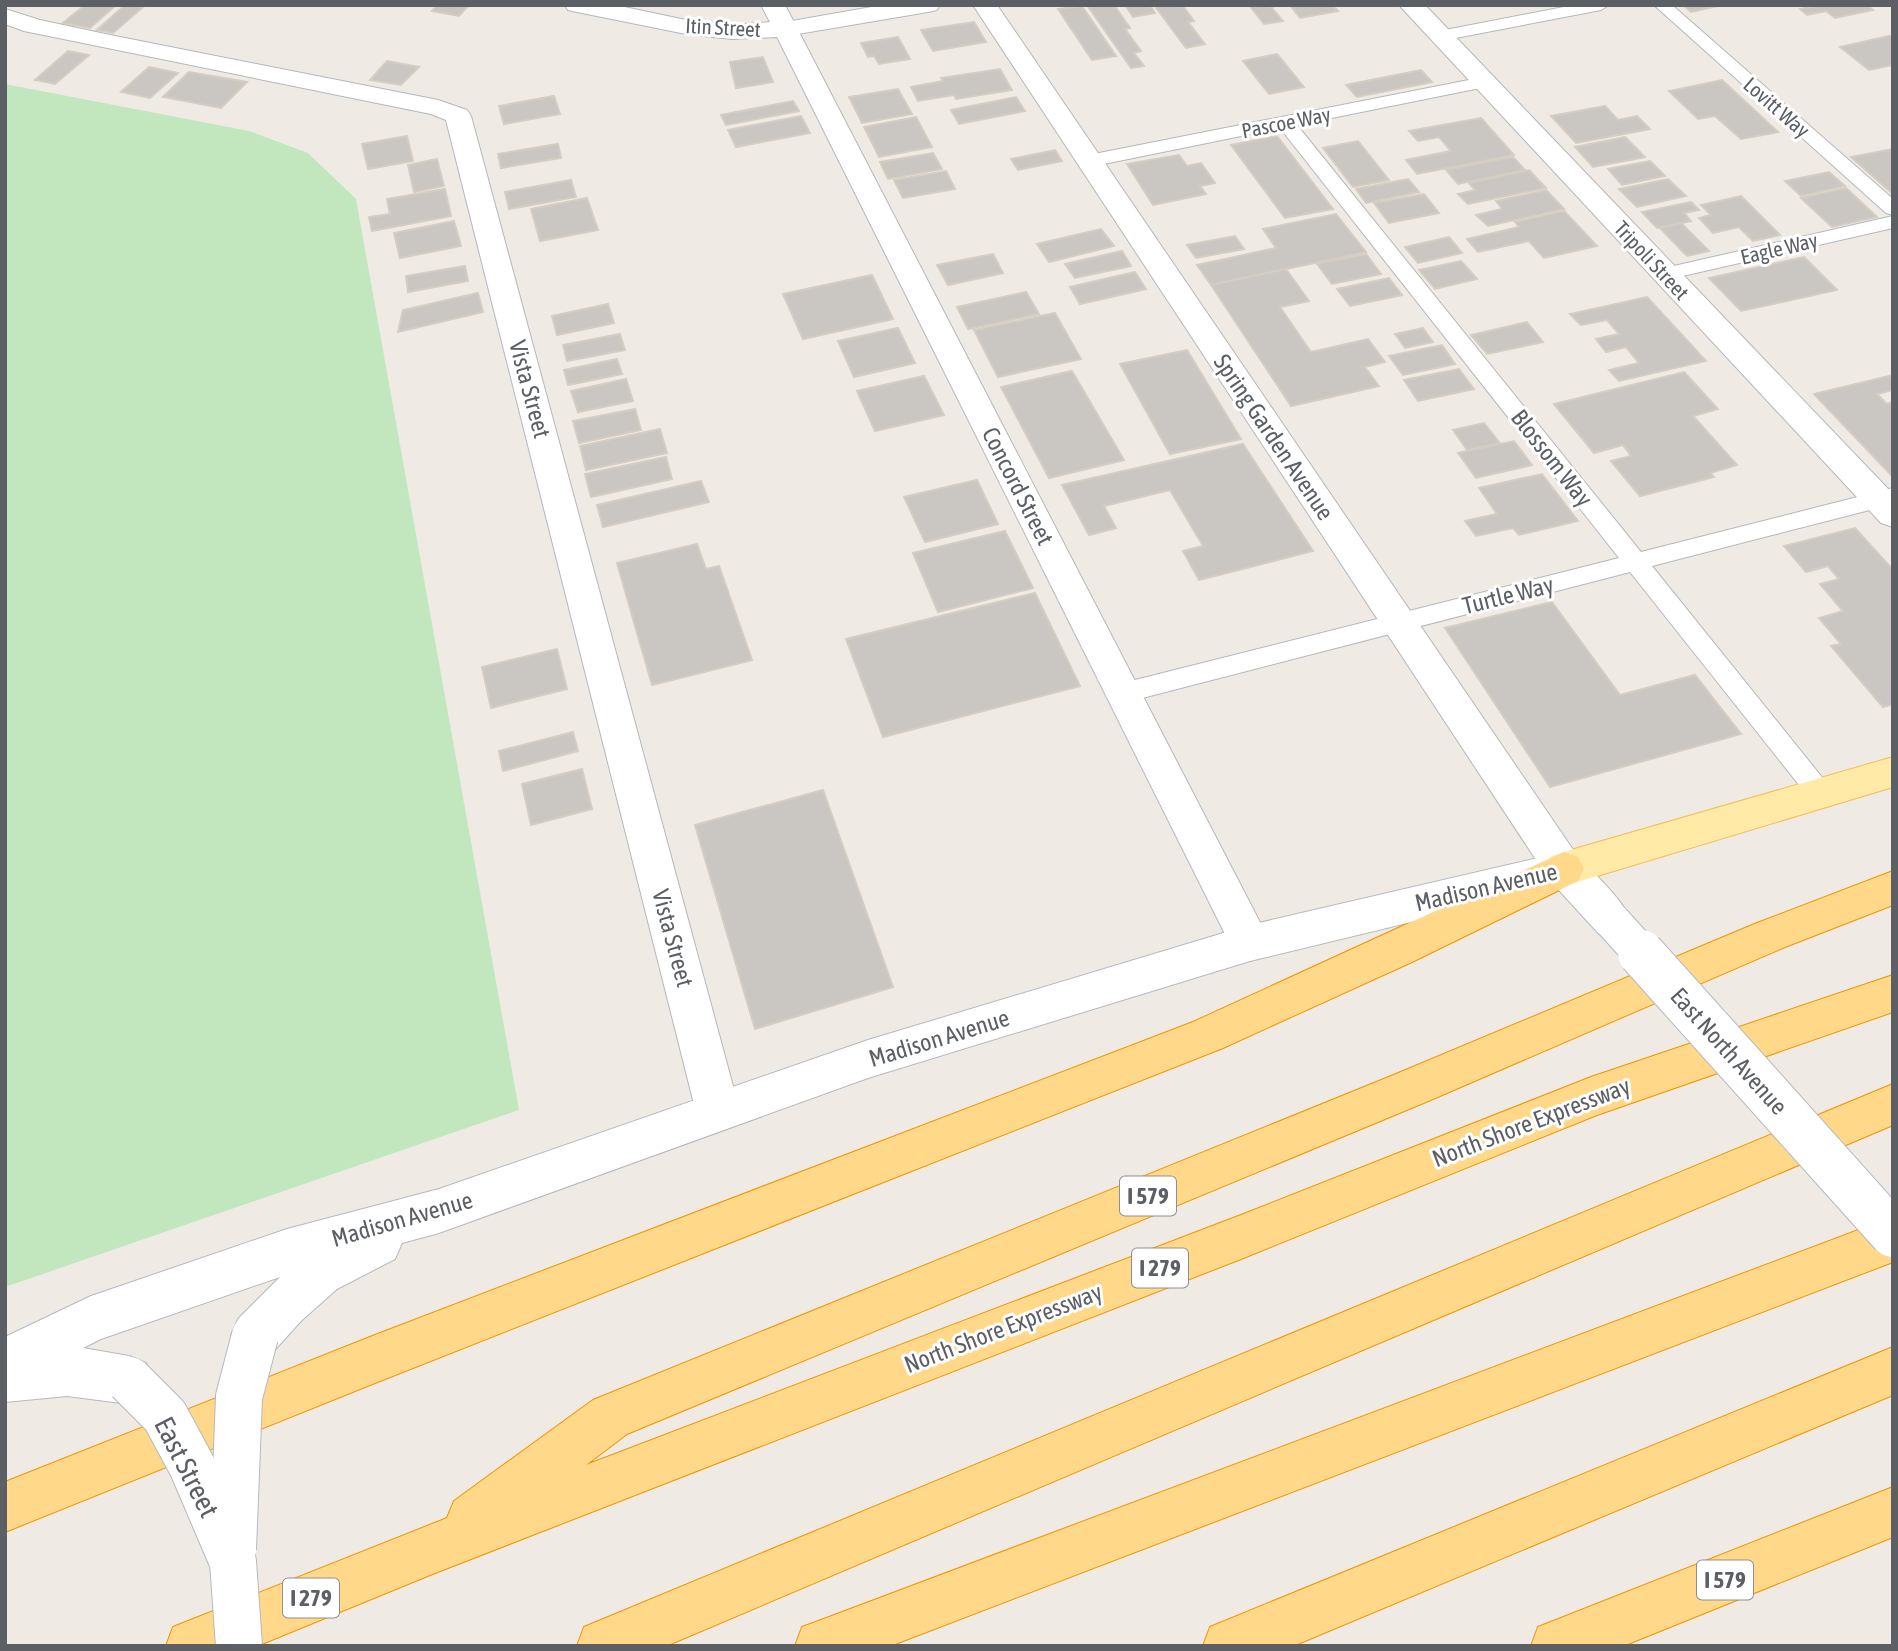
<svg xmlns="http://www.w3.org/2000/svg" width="1898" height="1651" viewBox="0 0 1898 1651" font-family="'Asap Condensed',sans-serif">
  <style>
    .green { fill: #c2e7bf }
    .building { fill: #cac6c1; stroke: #d4cdc2; stroke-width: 2 }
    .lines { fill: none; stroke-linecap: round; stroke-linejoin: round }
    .lane-casing { stroke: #b4b7bb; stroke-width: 2 }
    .street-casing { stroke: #b4b7bb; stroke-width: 2 }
    .secondary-casing { stroke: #b5b9be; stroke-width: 2 }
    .primary-casing { stroke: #f6bd56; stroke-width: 2 }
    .highway-casing { stroke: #f29400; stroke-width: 2 }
    .lane { fill: #fff; fill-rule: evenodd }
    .street { fill: #fff; fill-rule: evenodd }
    .secondary { fill: #fff; fill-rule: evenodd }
    .primary { fill: #ffeaa8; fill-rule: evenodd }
    .highway { fill: #ffd88a; fill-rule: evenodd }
    .secondary-bridge-far1-casing { stroke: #b5b9be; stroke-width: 38; stroke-linecap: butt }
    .secondary-bridge-casing { stroke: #b5b9be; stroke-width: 48; stroke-linecap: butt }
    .secondary-bridge-far1 { stroke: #fff; stroke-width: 36 }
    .secondary-bridge { stroke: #fff; stroke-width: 46 }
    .labels { text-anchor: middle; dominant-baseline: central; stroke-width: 6; stroke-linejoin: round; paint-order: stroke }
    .far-street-label { font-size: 21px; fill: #5c6065; stroke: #fff }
    .shield { fill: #fff; stroke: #8d9093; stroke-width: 2 }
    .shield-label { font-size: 23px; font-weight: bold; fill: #5c6065 }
    .street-label { font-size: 24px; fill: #5c6065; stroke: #fff }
    .near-street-label { font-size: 28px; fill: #5c6065; stroke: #fff }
  </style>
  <rect width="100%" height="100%" fill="#efebe4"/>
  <path class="green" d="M5 84 249 131 308 153 356 199 519 1110 5 1287Z"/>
  <g class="building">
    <path d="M85 5H116L90 28 63 23Z"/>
    <path d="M125 5 144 6 113 33 97 30Z"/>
    <path d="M437 5H469L459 16 432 11Z"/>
    <path d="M1087 5H1114L1130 28 1125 29 1141 51 1134 53 1144 66 1131 68Z"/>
    <path d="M1125 5H1150L1155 13 1133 17Z"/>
    <path d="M1154 5H1182L1194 21 1188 22 1205 44 1186 48Z"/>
    <path d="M1249 5H1279L1271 7 1283 21 1264 24Z"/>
    <path d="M1290 5H1332L1338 11 1300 18Z"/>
    <path d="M1683 5H1722L1691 12Z"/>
    <path d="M1821 5H1867L1873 10 1835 18 1826 11 1807 15 1800 9Z"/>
    <path d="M1082 6 1116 56 1092 60 1058 9Z"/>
    <path d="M974 22 986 42 933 51 921 30Z"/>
    <path d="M1893 35V65L1869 70 1840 47Z"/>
    <path d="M898 37 910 59 879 64 874 56 868 57 861 43Z"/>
    <path d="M68 51 89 55 55 84 35 80Z"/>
    <path d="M1277 54 1304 87 1269 94 1243 61Z"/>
    <path d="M763 57 773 82 736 88 730 62Z"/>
    <path d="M387 61 419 67 401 85 370 80Z"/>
    <path d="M149 67 178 73 150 98 121 92Z"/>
    <path d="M1000 69 1012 90 956 99 954 95 918 101 911 87 943 81 941 78Z"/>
    <path d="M1421 70 1432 82 1357 97 1346 85Z"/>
    <path d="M189 72 247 82 221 108 163 97Z"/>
    <path d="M1722 80 1778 132 1741 139 1715 116 1698 119 1669 91Z"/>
    <path d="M898 89 912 114 862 123 849 97Z"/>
    <path d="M554 96 560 114 504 124 499 106Z"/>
    <path d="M1016 97 1025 111 959 124 951 110Z"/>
    <path d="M793 101 799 111 726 125 721 115Z"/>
    <path d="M1605 106 1618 120 1637 116 1650 129 1576 143 1551 116Z"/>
    <path d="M801 116 810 133 736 147 728 130Z"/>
    <path d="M916 117 932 147 879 157 864 127Z"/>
    <path d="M1481 118 1514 155 1417 174 1406 160 1451 151 1439 137 1418 141 1409 131Z"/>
    <path d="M407 136 413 161 368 169 362 144Z"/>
    <path d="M1277 136 1333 209 1285 218 1231 145Z"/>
    <path d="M1625 137 1645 157 1593 167 1575 147Z"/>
    <path d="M1358 141 1389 180 1353 187 1323 148Z"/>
    <path d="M558 144 561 158 501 168 498 154Z"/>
    <path d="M1893 149V194L1851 157Z"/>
    <path d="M1055 150 1062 161 1018 170 1011 159Z"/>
    <path d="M933 153 942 169 888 179 880 162Z"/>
    <path d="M1179 155 1187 166 1201 163 1215 183 1200 186 1206 194 1153 205 1127 164Z"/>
    <path d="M1513 157 1525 170 1458 184 1446 170Z"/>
    <path d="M437 159 444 186 414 192 408 165Z"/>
    <path d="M1650 161 1665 176 1622 185 1608 169Z"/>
    <path d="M1529 170 1546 188 1468 204 1458 194 1475 190 1469 183Z"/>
    <path d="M946 171 955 189 903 198 894 180Z"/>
    <path d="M1829 172 1845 186 1801 196 1785 181Z"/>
    <path d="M1408 179 1419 192 1366 203 1356 189Z"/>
    <path d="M1668 179 1686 196 1637 207 1619 189Z"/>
    <path d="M571 180 576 197 509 209 505 192Z"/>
    <path d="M1846 188 1877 217 1832 227 1801 198Z"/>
    <path d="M445 189 451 216 372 231 369 217 390 214 387 199Z"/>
    <path d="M1546 190 1564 209 1488 226 1476 215 1502 209 1496 201Z"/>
    <path d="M1424 194 1439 213 1389 223 1374 203Z"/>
    <path d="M1741 196 1780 235 1753 241 1739 227 1713 233 1699 218 1711 215 1701 205Z"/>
    <path d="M587 198 598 230 540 241 531 209Z"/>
    <path d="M1691 202 1699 210 1684 213 1691 221 1657 228 1642 212Z"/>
    <path d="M1564 211 1597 246 1544 258 1529 241 1478 252 1467 239 1519 227 1515 222Z"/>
    <path d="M1336 214 1366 252 1211 285 1197 265 1276 248 1263 229Z"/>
    <path d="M454 221 461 246 400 258 394 233Z"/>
    <path d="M1681 223 1709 251 1687 256 1660 228Z"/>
    <path d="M1101 229 1114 246 1049 262 1037 244Z"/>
    <path d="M1235 236 1244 249 1196 258 1187 245Z"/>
    <path d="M1449 237 1462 253 1418 263 1405 247Z"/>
    <path d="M1122 251 1131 266 1075 278 1065 264Z"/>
    <path d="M993 254 1003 273 948 285 937 265Z"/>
    <path d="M1366 254 1381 274 1332 284 1317 264Z"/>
    <path d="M1804 257 1837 290 1741 311 1709 278Z"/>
    <path d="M1461 261 1477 279 1435 289 1419 270Z"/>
    <path d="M465 266 468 281 408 292 406 276Z"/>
    <path d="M1286 269 1309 301 1280 307 1311 352 1368 339 1385 362 1365 367 1379 386 1291 406 1211 285Z"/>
    <path d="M1135 272 1146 289 1080 304 1070 287Z"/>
    <path d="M872 275 893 319 803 339 783 294Z"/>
    <path d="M1389 278 1402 295 1350 306 1337 289Z"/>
    <path d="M1026 292 1039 314 968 329 957 307Z"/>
    <path d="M478 293 483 312 398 332 403 310Z"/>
    <path d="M1647 297 1706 361 1619 381 1609 370 1639 363 1626 347 1606 352 1596 339 1619 334 1607 320 1581 325 1570 314Z"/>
    <path d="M608 304 614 323 557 335 552 316Z"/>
    <path d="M1055 313 1081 359 998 377 974 330Z"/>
    <path d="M1527 322 1543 342 1487 354 1471 335Z"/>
    <path d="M898 328 915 363 854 377 838 341Z"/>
    <path d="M1423 328 1433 342 1405 348 1395 334Z"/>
    <path d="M620 334 625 350 567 361 563 345Z"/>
    <path d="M1442 345 1455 364 1403 375 1389 356Z"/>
    <path d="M1187 350 1241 439 1170 454 1120 364Z"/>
    <path d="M617 359 622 374 568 385 564 370Z"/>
    <path d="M1459 369 1474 389 1418 401 1404 380Z"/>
    <path d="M1072 371 1124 460 1049 478 1001 387Z"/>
    <path d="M1684 372 1718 409 1693 416 1737 465 1710 473 1714 477 1640 496 1611 461 1631 456 1623 445 1594 453 1554 404Z"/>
    <path d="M1893 375V390L1877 394 1887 404 1893 402V477L1814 394Z"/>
    <path d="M924 376 944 415 875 431 857 391Z"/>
    <path d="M626 379 633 401 578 412 571 391Z"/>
    <path d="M635 409 641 430 579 443 573 421Z"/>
    <path d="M1484 423 1500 443 1467 450 1453 430Z"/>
    <path d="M660 429 667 453 586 470 580 446Z"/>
    <path d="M1514 441 1532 465 1476 478 1458 453Z"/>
    <path d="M1243 444 1313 551 1199 580 1183 551 1203 546 1170 490 1104 506 1116 528 1089 535 1062 485Z"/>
    <path d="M666 457 672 479 591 497 585 474Z"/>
    <path d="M1542 474 1578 521 1519 535 1513 528 1476 536 1465 521 1497 514 1479 488Z"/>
    <path d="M977 480 998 524 925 542 904 497Z"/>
    <path d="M701 481 709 502 603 527 597 505Z"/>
    <path d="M1855 528 1893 570V704L1883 707 1831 646 1841 644 1819 618 1843 611 1820 584 1839 579 1828 566 1806 572 1784 546Z"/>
    <path d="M1005 531 1033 588 938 612 913 553Z"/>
    <path d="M697 544 706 569 719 566 752 660 652 685 617 563Z"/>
    <path d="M1035 593 1080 686 883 737 846 639Z"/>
    <path d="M1552 602 1620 695 1695 675 1741 734 1550 787 1445 628Z"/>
    <path d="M557 649 567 689 491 708 482 667Z"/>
    <path d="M573 732 578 751 503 771 499 751Z"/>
    <path d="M582 769 592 809 531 825 522 784Z"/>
    <path d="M823 790 893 987 755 1029 695 825Z"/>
  </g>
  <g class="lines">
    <g class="lane-casing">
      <g id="lane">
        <path d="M1574 5H1609L1601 10 1440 41 1432 36 1440 31Z"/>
        <path d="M1654 5H1672L1893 199V215L1886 213Z"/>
        <path d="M1484 77 1490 78 1493 82 1490 86 1297 125 1641 552 1893 488V504L1652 566 1829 786 1833 793 1829 800 1820 804 1811 800 1630 572 1123 703 1114 700 1111 693 1114 686 1123 683 1619 558 1280 128 1089 167 1080 161 1089 155Z"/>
        <path d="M1893 216V228L1665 280 1658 278 1655 274 1658 270 1665 268Z"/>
      </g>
    </g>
    <g class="street-casing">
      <g id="street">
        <path d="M565 5H615L686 20 732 25 770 22 761 5H785L1264 930 1270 943 1264 956 1250 961 1236 956 777 37 732 39 686 34 577 12 568 10Z"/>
        <path d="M973 5H997L1578 857 1584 869 1578 881 1564 886 1550 881Z"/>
        <path d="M1399 5H1425L1893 494V527L1881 523Z"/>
        <path d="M5 9 40 20 110 35 438 100 467 110 471 116 740 1112 733 1126 718 1132 703 1126 696 1112 446 120 431 114 24 31 5 24Z"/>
      </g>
    </g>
    <g class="secondary-casing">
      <g id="secondary">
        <path d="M883 5H940L937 10 928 12 786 36 777 34 774 29 777 24 786 22Z"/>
        <path d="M1564 852C1587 861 1622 900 1633 922L1627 934 1613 939 1599 934 1556 887 1250 961 868 1078 439 1233 402 1243 395 1259 337 1289 301 1321 272 1353 255 1360 238 1353 231 1336 238 1319 280 1277 101 1339 83 1348 129 1356 146 1363 153 1380 146 1397 129 1404 67 1396 5 1402V1337L91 1296 287 1229 439 1189 868 1040 1250 925Z"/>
      </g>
    </g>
    <g class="primary-casing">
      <path id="primary" d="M1893 757V787L1564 886 1550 881 1544 869 1550 857 1564 852Z"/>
    </g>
    <g class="highway-casing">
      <g id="highway">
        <path d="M1564 852 1578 857 1584 869 1578 881 1412 962 1223 1048 375 1383 5 1532V1482L375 1335 1193 1022Z"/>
        <path d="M1893 871V905L1785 947 1426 1102 627 1434 586 1465 1241 1215 1591 1077 1893 975V1012L1597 1115 1241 1259 430 1575 257 1646H166L173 1627 447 1518 454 1501 593 1400 1396 1074 1757 923Z"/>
        <path d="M1893 1084V1125L666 1646H577L584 1627Z"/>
        <path d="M1893 1217V1262L890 1646H795L802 1627 821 1620Z"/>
        <path d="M1893 1347V1395L1293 1646H1203L1210 1627Z"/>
        <path d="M1893 1487V1537L1623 1646H1531L1538 1627Z"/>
      </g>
    </g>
    <use href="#lane" class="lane"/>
    <use href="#street" class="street"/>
    <use href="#secondary" class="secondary"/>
    <use href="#primary" class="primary"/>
    <use href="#highway" class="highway"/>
    <g class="secondary-bridge-far1-casing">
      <path id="secondary-bridge-far1" d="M1613 922 1643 955"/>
    </g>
    <g class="secondary-bridge-casing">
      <g id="secondary-bridge">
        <path d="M1641 953 1893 1234"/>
        <path d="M129 1380 165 1416 192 1466 233 1562 239 1646"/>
        <path d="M233 1549 239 1397 255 1336"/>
      </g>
    </g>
    <use href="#secondary-bridge-far1" class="secondary-bridge-far1"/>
    <use href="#secondary-bridge" class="secondary-bridge"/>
  </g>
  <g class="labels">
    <g class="far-street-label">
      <text transform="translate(723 27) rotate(3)">Itin Street</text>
      <text transform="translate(1777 107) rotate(41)">Lovitt Way</text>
      <text transform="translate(1286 122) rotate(-11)">Pascoe Way</text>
      <text transform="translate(1779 248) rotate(-13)">Eagle Way</text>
      <text transform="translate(1652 260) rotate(47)">Tripoli Street</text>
    </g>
    <g class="shield">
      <rect x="1120" y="1176.5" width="56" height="39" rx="5"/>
      <rect x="1132" y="1248.5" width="56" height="39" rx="5"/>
      <rect x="1697" y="1560.5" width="56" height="39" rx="5"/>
      <rect x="283" y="1578.5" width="56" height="39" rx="5"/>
    </g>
    <g class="shield-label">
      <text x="1148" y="1196">I 579</text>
      <text x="1160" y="1268">I 279</text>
      <text x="1725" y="1580">I 579</text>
      <text x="311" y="1598">I 279</text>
    </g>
    <g class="street-label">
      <text transform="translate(530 389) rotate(75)">Vista Street</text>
      <text transform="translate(1274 437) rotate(56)">Spring Garden Avenue</text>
      <text transform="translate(1552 458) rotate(52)">Blossom Way</text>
      <text transform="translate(1018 486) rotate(63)">Concord Street</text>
      <text transform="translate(1508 595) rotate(-14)">Turtle Way</text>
      <text transform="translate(1486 887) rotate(-13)">Madison Avenue</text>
      <text transform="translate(673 938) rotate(75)">Vista Street</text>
      <text transform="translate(939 1038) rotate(-17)">Madison Avenue</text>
      <text transform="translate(1729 1051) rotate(48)">East North Avenue</text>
      <text transform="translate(1531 1122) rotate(-21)">North Shore Expressway</text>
      <text transform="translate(402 1219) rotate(-16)">Madison Avenue</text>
      <text transform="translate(1003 1328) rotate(-21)">North Shore Expressway</text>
    </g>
    <g class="near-street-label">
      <text transform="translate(187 1467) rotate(63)">East Street</text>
    </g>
  </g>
  <rect width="1898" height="1651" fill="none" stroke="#5c6065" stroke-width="14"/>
</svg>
